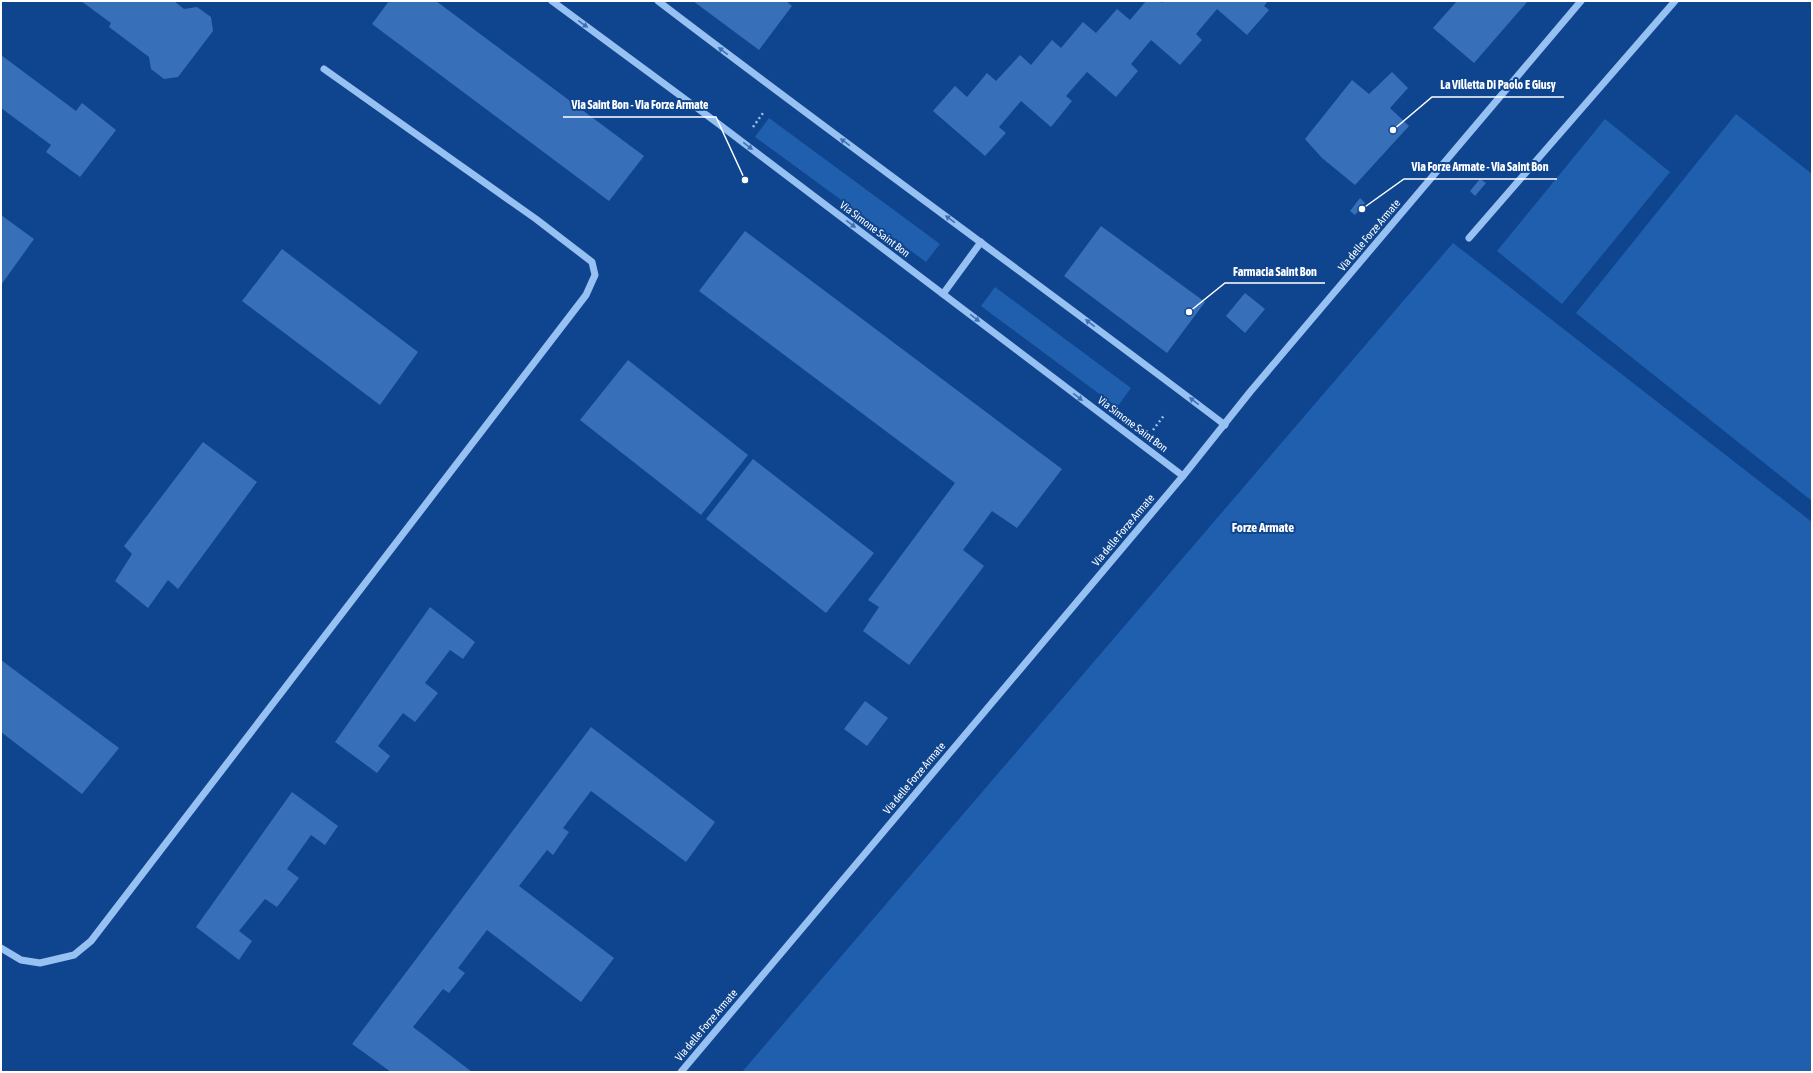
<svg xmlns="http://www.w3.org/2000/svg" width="1813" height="1073" viewBox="0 0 1813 1073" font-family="'Asap Condensed',sans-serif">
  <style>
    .green { fill: #205fae }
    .building { fill: #3770b8 }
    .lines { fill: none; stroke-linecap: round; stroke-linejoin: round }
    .path { stroke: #97c0f3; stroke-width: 2.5; stroke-dasharray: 2 3; stroke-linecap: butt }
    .minor { stroke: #97c0f3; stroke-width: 7 }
    .oneway { fill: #3f70b1 }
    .labels { text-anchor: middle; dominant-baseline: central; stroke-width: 4; stroke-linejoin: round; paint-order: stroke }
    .street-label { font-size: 11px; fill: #fff; stroke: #0f458e }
    .quarter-label { font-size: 13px; font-weight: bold; fill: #fff; stroke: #0f458e }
    .leader { fill: none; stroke: #fff; stroke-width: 1.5 }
    .callout-dot { fill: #fff; stroke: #0f458e; stroke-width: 1.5 }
    .callout-label { font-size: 12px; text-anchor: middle; font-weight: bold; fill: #fff; stroke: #0f458e; stroke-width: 4; stroke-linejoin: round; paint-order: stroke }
  </style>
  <rect width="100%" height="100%" fill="#0f458e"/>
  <g class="green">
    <path d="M1736 114 1812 174V501L1576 313Z"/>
    <path d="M769 118 940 244 926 262 755 137Z"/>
    <path d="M1605 119 1670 172 1562 304 1497 251Z"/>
    <path d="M1453 243 1812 522V1072H742Z"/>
    <path d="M995 287 1131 388 1117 407 981 306Z"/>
  </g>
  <g class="building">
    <path d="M81 1H174L184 9 197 7 211 17 213 31 178 77 164 79 151 69 149 57 109 27 111 23Z"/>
    <path d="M389 1H436L644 156 609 201 372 24Z"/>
    <path d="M693 1H786L792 6 759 50Z"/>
    <path d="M1146 1H1160L1162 3 1164 1H1268L1264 6 1269 10 1247 35 1217 9 1196 34 1202 40 1180 65 1151 40 1131 64 1138 71 1116 97 1087 72 1066 96 1072 101 1051 127 1021 101 999 127 1006 133 985 156 933 111 955 86 967 97 987 73 996 81 1020 55 1031 65 1052 40 1061 48 1083 22 1096 33 1117 9 1130 20Z"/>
    <path d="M1457 1H1528L1474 63 1433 28Z"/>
    <path d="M1 55 76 111 82 103 116 130 80 177 46 152 51 145 1 108Z"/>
    <path d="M1392 72 1408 88 1390 108 1409 126 1355 185 1322 158 1305 139 1352 80 1369 94Z"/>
    <path d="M1480 179 1486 183 1475 196 1470 191Z"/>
    <path d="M1360 198 1365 203 1355 215 1350 211Z"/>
    <path d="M1 215 34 239 1 285Z"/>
    <path d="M1101 226 1205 302 1167 353 1064 276Z"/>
    <path d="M745 231 1062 469 1017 528 992 511 963 550 984 566 909 665 863 631 879 607 868 600 955 483 699 291Z"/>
    <path d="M282 249 418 352 380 405 242 301Z"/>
    <path d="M1245 293 1265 309 1245 333 1226 316Z"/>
    <path d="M628 360 748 455 701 515 580 420Z"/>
    <path d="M203 442 257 482 178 589 168 580 148 608 115 581 132 554 124 546Z"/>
    <path d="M753 459 874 553 826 613 706 519Z"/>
    <path d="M430 607 475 642 463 659 450 650 425 683 438 693 415 722 403 713 378 746 390 756 377 773 335 742Z"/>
    <path d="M1 660 119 748 82 794 1 732Z"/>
    <path d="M865 701 888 718 867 746 844 729Z"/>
    <path d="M591 727 715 822 686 862 591 791 563 828 569 832 553 855 547 850 519 886 614 958 581 1002 487 930 458 968 465 973 449 993 443 989 413 1027 472 1072H391L352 1044Z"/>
    <path d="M292 792 338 826 325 845 311 835 287 869 299 878 277 907 265 899 239 931 252 941 239 960 196 927Z"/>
  </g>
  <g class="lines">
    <g class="path">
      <path d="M753 127 763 113"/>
      <path d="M1153 430 1165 414"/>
    </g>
    <g class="minor">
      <path d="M552 1 716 122 1183 476"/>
      <path d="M658 1C845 144 1037 282 1225 425"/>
      <path d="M1469 238 1675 1"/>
      <path d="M943 294 981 242"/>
      <path d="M1 948 21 960 40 963 74 955 91 941 586 295 595 275 592 262 536 219 324 69"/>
      <path d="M681 1072 1183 476 1250 392 1581 1"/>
    </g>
  </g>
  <defs><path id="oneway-solid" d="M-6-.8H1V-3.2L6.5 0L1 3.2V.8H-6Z"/></defs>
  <g class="oneway">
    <use href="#oneway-solid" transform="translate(583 24) rotate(36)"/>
    <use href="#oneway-solid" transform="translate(723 51) rotate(-143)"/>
    <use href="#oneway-solid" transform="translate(845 142) rotate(-144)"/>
    <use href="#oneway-solid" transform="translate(748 146) rotate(37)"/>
    <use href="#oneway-solid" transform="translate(950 219) rotate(-144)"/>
    <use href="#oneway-solid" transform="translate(851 224) rotate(37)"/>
    <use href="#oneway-solid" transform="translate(975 318) rotate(37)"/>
    <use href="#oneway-solid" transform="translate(1090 323) rotate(-143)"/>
    <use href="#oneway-solid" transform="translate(1078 397) rotate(37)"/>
    <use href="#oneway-solid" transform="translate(1194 401) rotate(-143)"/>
  </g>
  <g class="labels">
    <g class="street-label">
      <text transform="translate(875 229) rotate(37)">Via Simone Saint Bon</text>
      <text transform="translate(1369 235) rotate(-50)">Via delle Forze Armate</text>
      <text transform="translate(1133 424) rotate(37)">Via Simone Saint Bon</text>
      <text transform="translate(1123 530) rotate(-50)">Via delle Forze Armate</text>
      <text transform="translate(914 778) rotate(-50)">Via delle Forze Armate</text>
      <text transform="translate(706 1025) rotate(-50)">Via delle Forze Armate</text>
    </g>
    <g class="quarter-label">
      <text x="1263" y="527">Forze Armate</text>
    </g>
  </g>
  <path class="leader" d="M1393 130L1432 97H1564M745 180L716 117H563M1362 209L1404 179H1557M1189 312L1225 283H1325"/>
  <g class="callout-dot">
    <circle cx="1393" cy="130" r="4"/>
    <circle cx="745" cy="180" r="4"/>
    <circle cx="1362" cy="209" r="4"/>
    <circle cx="1189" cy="312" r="4"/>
  </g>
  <g class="callout-label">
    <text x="1498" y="89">La Villetta Di Paolo E Giusy</text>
    <text x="640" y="109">Via Saint Bon - Via Forze Armate</text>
    <text x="1480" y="171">Via Forze Armate - Via Saint Bon</text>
    <text x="1275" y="276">Farmacia Saint Bon</text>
  </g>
  <rect width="1813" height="1073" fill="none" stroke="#ffffff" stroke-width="4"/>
</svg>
